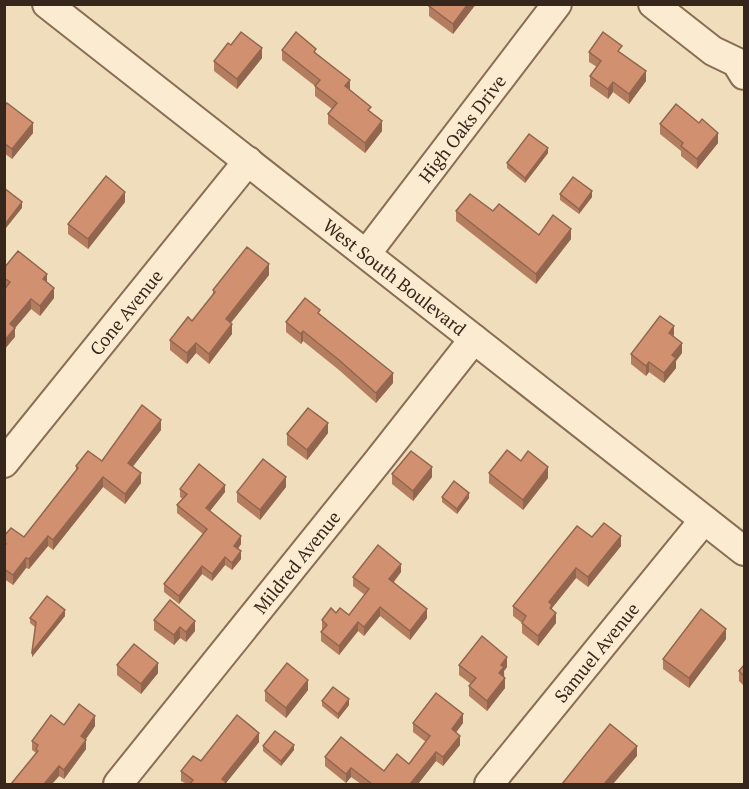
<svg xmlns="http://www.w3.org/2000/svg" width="749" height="789" viewBox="0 0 749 789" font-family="'PT Serif',serif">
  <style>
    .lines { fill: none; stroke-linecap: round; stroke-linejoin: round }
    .minor-casing { stroke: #896d55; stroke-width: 32 }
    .minor { stroke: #fbebd0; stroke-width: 28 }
    .wall { fill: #b47d60 }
    .shaded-wall { fill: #92664e }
    .building { fill: #d19170; stroke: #92664e; stroke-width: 1.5 }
    .labels { text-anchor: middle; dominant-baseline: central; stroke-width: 6; stroke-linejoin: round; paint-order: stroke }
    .street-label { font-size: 18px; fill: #37261b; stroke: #f7e8cc }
  </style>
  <rect width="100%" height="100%" fill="#f0ddbc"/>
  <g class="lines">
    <g class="minor-casing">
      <g id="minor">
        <path id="s1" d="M47 4 744 551"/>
        <path d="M653 4 713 51 736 62 744 75"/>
        <path id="s2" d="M366 254 557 4"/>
        <path id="s3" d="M4 463 248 161"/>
        <path id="s4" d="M118 784 378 461 474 339"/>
        <path id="s5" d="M489 784 704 520"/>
      </g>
    </g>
    <use href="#minor" class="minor"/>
  </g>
  <g class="wall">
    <path d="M476 4 453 34 429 16V6Z"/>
    <path d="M231 45 262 58 237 89 214 71V61Z"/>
    <path d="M282 50 316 53 371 113 382 131 365 153 328 124V114L332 109 315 96V86L282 60Z"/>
    <path d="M589 52 622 53 646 81 629 104 613 92 608 99 590 86V76L597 67 589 62Z"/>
    <path d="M4 106 33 133 12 159 4 153Z"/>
    <path d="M660 124 718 143 697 169 681 156V151L660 134Z"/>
    <path d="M548 153 525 183 507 168V163Z"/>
    <path d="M560 194 592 197 579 214 560 200Z"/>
    <path d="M125 202 88 249 68 234V224Z"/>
    <path d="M456 211H493L539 235 571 239 536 284 456 221Z"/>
    <path d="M4 268 47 283 54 298 40 316 31 309 15 328V337L5 288H4Z"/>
    <path d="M269 275 230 323 232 334 209 364 196 353 187 364 170 350V340L192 321 213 296V290Z"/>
    <path d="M320 314 393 383 376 403 339 370 303 341 301 344 286 332V322Z"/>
    <path d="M674 337 682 353 676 361V368L664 383 649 372 646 376 631 364V354Z"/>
    <path d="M161 430 132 467 141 483 125 504 103 487 53 550 48 546 29 569 26 568 13 585 4 579V536L24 537 76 471V466L102 461Z"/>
    <path d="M328 433 307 460 287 445V434Z"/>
    <path d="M521 461 548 478 523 510 489 483V473Z"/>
    <path d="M392 474 432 477 413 501 392 484Z"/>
    <path d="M286 487 260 520 237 502V492Z"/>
    <path d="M180 489 225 492 210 511 241 544 238 549 241 559 232 570 225 565 212 581 202 574 179 604 164 592V584L203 534 177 513V505L183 499 180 497Z"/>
    <path d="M442 497 469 498 457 514 442 502Z"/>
    <path d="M592 537 621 546 588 587 576 578 552 608 556 623 538 646 522 633V623L513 616V606Z"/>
    <path d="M401 572 394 582 427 618 410 640 380 616 364 636 358 631 339 655 321 641V632L322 630V620L336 613 349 615 365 595 353 586V577Z"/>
    <path d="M65 616 32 657 35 627 30 623V618Z"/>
    <path d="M154 620 195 631 186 642 180 638 174 645 154 630Z"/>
    <path d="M726 639 689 688 663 669V659Z"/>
    <path d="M117 665 158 673 141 694 117 675Z"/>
    <path d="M459 665 507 667 504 671 505 688 487 711 469 696V686L471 684 459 675Z"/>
    <path d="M744 665V686L739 681V671Z"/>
    <path d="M308 690 286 718 265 701V691Z"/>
    <path d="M322 701 349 705 338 719 322 706Z"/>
    <path d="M413 723H463L456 732 460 745 443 766 436 761 418 784H361L351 777 346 783 325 766V757L384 771 409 764 426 742 413 732Z"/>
    <path d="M64 725 95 726 85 740 86 749 64 779 59 776 52 784H11L36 753 32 750V741Z"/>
    <path d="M259 742 226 783V784H187L181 781V771L201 761Z"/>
    <path d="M263 746 294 750 281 766 263 751Z"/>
  </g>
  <g class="shaded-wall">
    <path d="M468 4H476L453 34V24Z"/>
    <path d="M262 48V58L237 89V79Z"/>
    <path d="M646 71V81L629 104V94Z"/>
    <path d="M350 80V90L345 96V86Z"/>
    <path d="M613 82V92L608 99V89Z"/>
    <path d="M382 121V131L365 153V143Z"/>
    <path d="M33 123V133L12 159V149Z"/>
    <path d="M718 133V143L697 169V159Z"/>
    <path d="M548 148V153L525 183V178Z"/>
    <path d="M592 191V197L579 214V209Z"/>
    <path d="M125 192V202L88 249V239Z"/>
    <path d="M22 202V208L6 228V223Z"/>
    <path d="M571 229V239L536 284V274Z"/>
    <path d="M269 264V275L226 329V319Z"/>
    <path d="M47 274V284L43 279Z"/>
    <path d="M54 288V298L40 316V306Z"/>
    <path d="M31 299V309L15 328V337L4 350V341L10 324Z"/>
    <path d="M232 324V334L209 364V354Z"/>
    <path d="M674 326V336L669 333Z"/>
    <path d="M303 331V341L301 344V334Z"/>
    <path d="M196 343V353L187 364V353Z"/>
    <path d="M682 343V353L676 361V368L664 383V373L672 355Z"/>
    <path d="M649 362V372L646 376V366Z"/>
    <path d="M393 373V383L376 403V393Z"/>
    <path d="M161 420V430L128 473V463Z"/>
    <path d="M328 423V433L307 460V450Z"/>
    <path d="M432 467V477L413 501V491Z"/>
    <path d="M548 467V478L523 510V500Z"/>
    <path d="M141 473V483L125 504V494Z"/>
    <path d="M103 477V487L53 550V540Z"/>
    <path d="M286 477V487L260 520V510Z"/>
    <path d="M225 485V492L206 516V508Z"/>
    <path d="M469 493V498L457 514V509Z"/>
    <path d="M48 536V546L29 569V559Z"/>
    <path d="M241 536V544L234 554V546Z"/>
    <path d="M621 536V546L588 587V577Z"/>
    <path d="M241 551V559L232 570V563Z"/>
    <path d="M225 557V565L212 581V574Z"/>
    <path d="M26 558V568L13 585V575Z"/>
    <path d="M401 564V572L389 587V579Z"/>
    <path d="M202 566V574L179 604V596Z"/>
    <path d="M576 568V578L552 608V615L549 602Z"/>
    <path d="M380 607V616L364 636V627Z"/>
    <path d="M427 609V618L410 640V631Z"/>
    <path d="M65 610V616L32 657V652Z"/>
    <path d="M556 613V623L538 646V636Z"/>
    <path d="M195 621V631L186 642V632Z"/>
    <path d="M358 622V631L339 655V646Z"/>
    <path d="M180 627V638L174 645V635Z"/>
    <path d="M726 629V639L689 688V678Z"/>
    <path d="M507 657V667L504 671V677L499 673 501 665Z"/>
    <path d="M158 663V673L141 694V684Z"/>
    <path d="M505 678V688L487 711V701Z"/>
    <path d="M308 680V690L286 718V708Z"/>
    <path d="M349 699V705L338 719V714Z"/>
    <path d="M463 714V723L452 738V729Z"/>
    <path d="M95 716V726L81 746V736Z"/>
    <path d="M259 733V742L226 783V784H222V779Z"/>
    <path d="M460 736V745L443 766V757Z"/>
    <path d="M86 740V749L64 779V770Z"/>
    <path d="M294 745V750L281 766V761Z"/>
    <path d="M637 746V756L613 784H604Z"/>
    <path d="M436 752V761L418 784H410Z"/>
    <path d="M59 766V776L52 784H44Z"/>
    <path d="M351 768V777L346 783V774Z"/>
  </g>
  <g class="building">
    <path d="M430 4H468L453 24 429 6Z"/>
    <path d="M241 32 262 48 237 79 214 61 228 43 231 45Z"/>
    <path d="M296 32 316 49 314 52 350 80 345 86 371 107 368 110 382 121 365 143 328 114 337 103 315 86 320 80 282 50Z"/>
    <path d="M603 32 622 46 618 51 646 71 629 94 613 82 608 89 590 76 601 61 589 52Z"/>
    <path d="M7 103 33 123 12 149 4 143V106Z"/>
    <path d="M676 104 699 123 702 119 718 133 697 159 681 146 683 143 660 124Z"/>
    <path d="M529 134 548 148 525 178 507 163Z"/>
    <path d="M106 176 125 192 88 239 68 224Z"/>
    <path d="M573 177 592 191 579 209 560 194Z"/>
    <path d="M4 188 22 202 6 223 4 222Z"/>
    <path d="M470 194 493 211 499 204 539 235 553 215 571 229 536 274 456 211Z"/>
    <path d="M247 247 269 264 226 319 232 324 209 354 196 343 187 353 170 340 188 317 192 321 215 292 213 290Z"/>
    <path d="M18 251 47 274 43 279 54 288 40 306 31 299 10 324 15 328 4 341V290L10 282 4 278V268Z"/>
    <path d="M305 298 320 310 318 313 393 373 376 393 339 360 303 331 301 334 286 322Z"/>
    <path d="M660 316 674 326 669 333 682 343 672 355 676 358 664 373 649 362 646 366 631 354Z"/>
    <path d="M142 405 161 420 128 463 141 473 125 494 103 477 53 540 48 536 29 559 26 558 13 575 4 569V546L6 544 4 543V536L11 528 24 537 78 468 76 466 88 451 102 461Z"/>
    <path d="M308 408 328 423 307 450 287 434Z"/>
    <path d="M507 450 521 461 528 451 548 467 523 500 489 473Z"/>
    <path d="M411 451 432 467 413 491 392 474Z"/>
    <path d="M263 459 286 477 260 510 237 492Z"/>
    <path d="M199 464 225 485 206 508 241 536 234 546 241 551 232 563 225 557 212 574 202 566 179 596 164 584 207 529 177 505 187 494 180 489Z"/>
    <path d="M454 481 469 493 457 509 442 497Z"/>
    <path d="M604 523 621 536 588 577 576 568 549 602 552 605 550 608 556 613 538 636 522 623 526 616 513 606 577 526 592 537Z"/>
    <path d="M378 545 401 564 389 579 427 609 410 631 380 607 364 627 358 622 339 646 321 632 327 625 322 620 331 608 336 613 340 608 349 615 369 589 353 577Z"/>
    <path d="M47 596 65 610 32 652 36 622 30 618Z"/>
    <path d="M170 600 195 621 186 632 180 627 174 635 154 620Z"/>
    <path d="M701 609 726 629 689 678 663 659Z"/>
    <path d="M482 636 507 657 501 665 504 667 499 673 505 678 487 701 469 686 476 678 459 665Z"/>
    <path d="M134 644 158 663 141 684 117 665Z"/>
    <path d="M287 663 308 680 286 708 265 691Z"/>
    <path d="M744 665V676L739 671Z"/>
    <path d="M333 687 349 699 338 714 322 701Z"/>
    <path d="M436 693 463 714 452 729 460 736 443 757 436 752 410 784H372L351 768 346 774 325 757 341 737 384 771 397 754 409 764 430 736 413 723Z"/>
    <path d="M79 704 95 716 81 736 86 740 64 770 59 766 44 784H11L38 751 36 749 38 745 32 741 51 715 64 725Z"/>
    <path d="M237 715 259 733 222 779 226 782 224 784H190L193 780 181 771 193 756 201 761Z"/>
    <path d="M610 724 637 746 604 784H562Z"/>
    <path d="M275 731 294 745 281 761 263 746Z"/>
  </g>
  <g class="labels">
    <g class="street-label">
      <text stroke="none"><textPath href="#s2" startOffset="158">High Oaks Drive</textPath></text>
      <text stroke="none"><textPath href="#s1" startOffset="442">West South Boulevard</textPath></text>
      <text stroke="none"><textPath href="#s3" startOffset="194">Cone Avenue</textPath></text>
      <text stroke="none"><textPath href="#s4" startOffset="285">Mildred Avenue</textPath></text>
      <text stroke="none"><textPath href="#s5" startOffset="170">Samuel Avenue</textPath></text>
    </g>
  </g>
  <rect width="749" height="789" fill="none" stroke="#37261b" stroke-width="12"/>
</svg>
